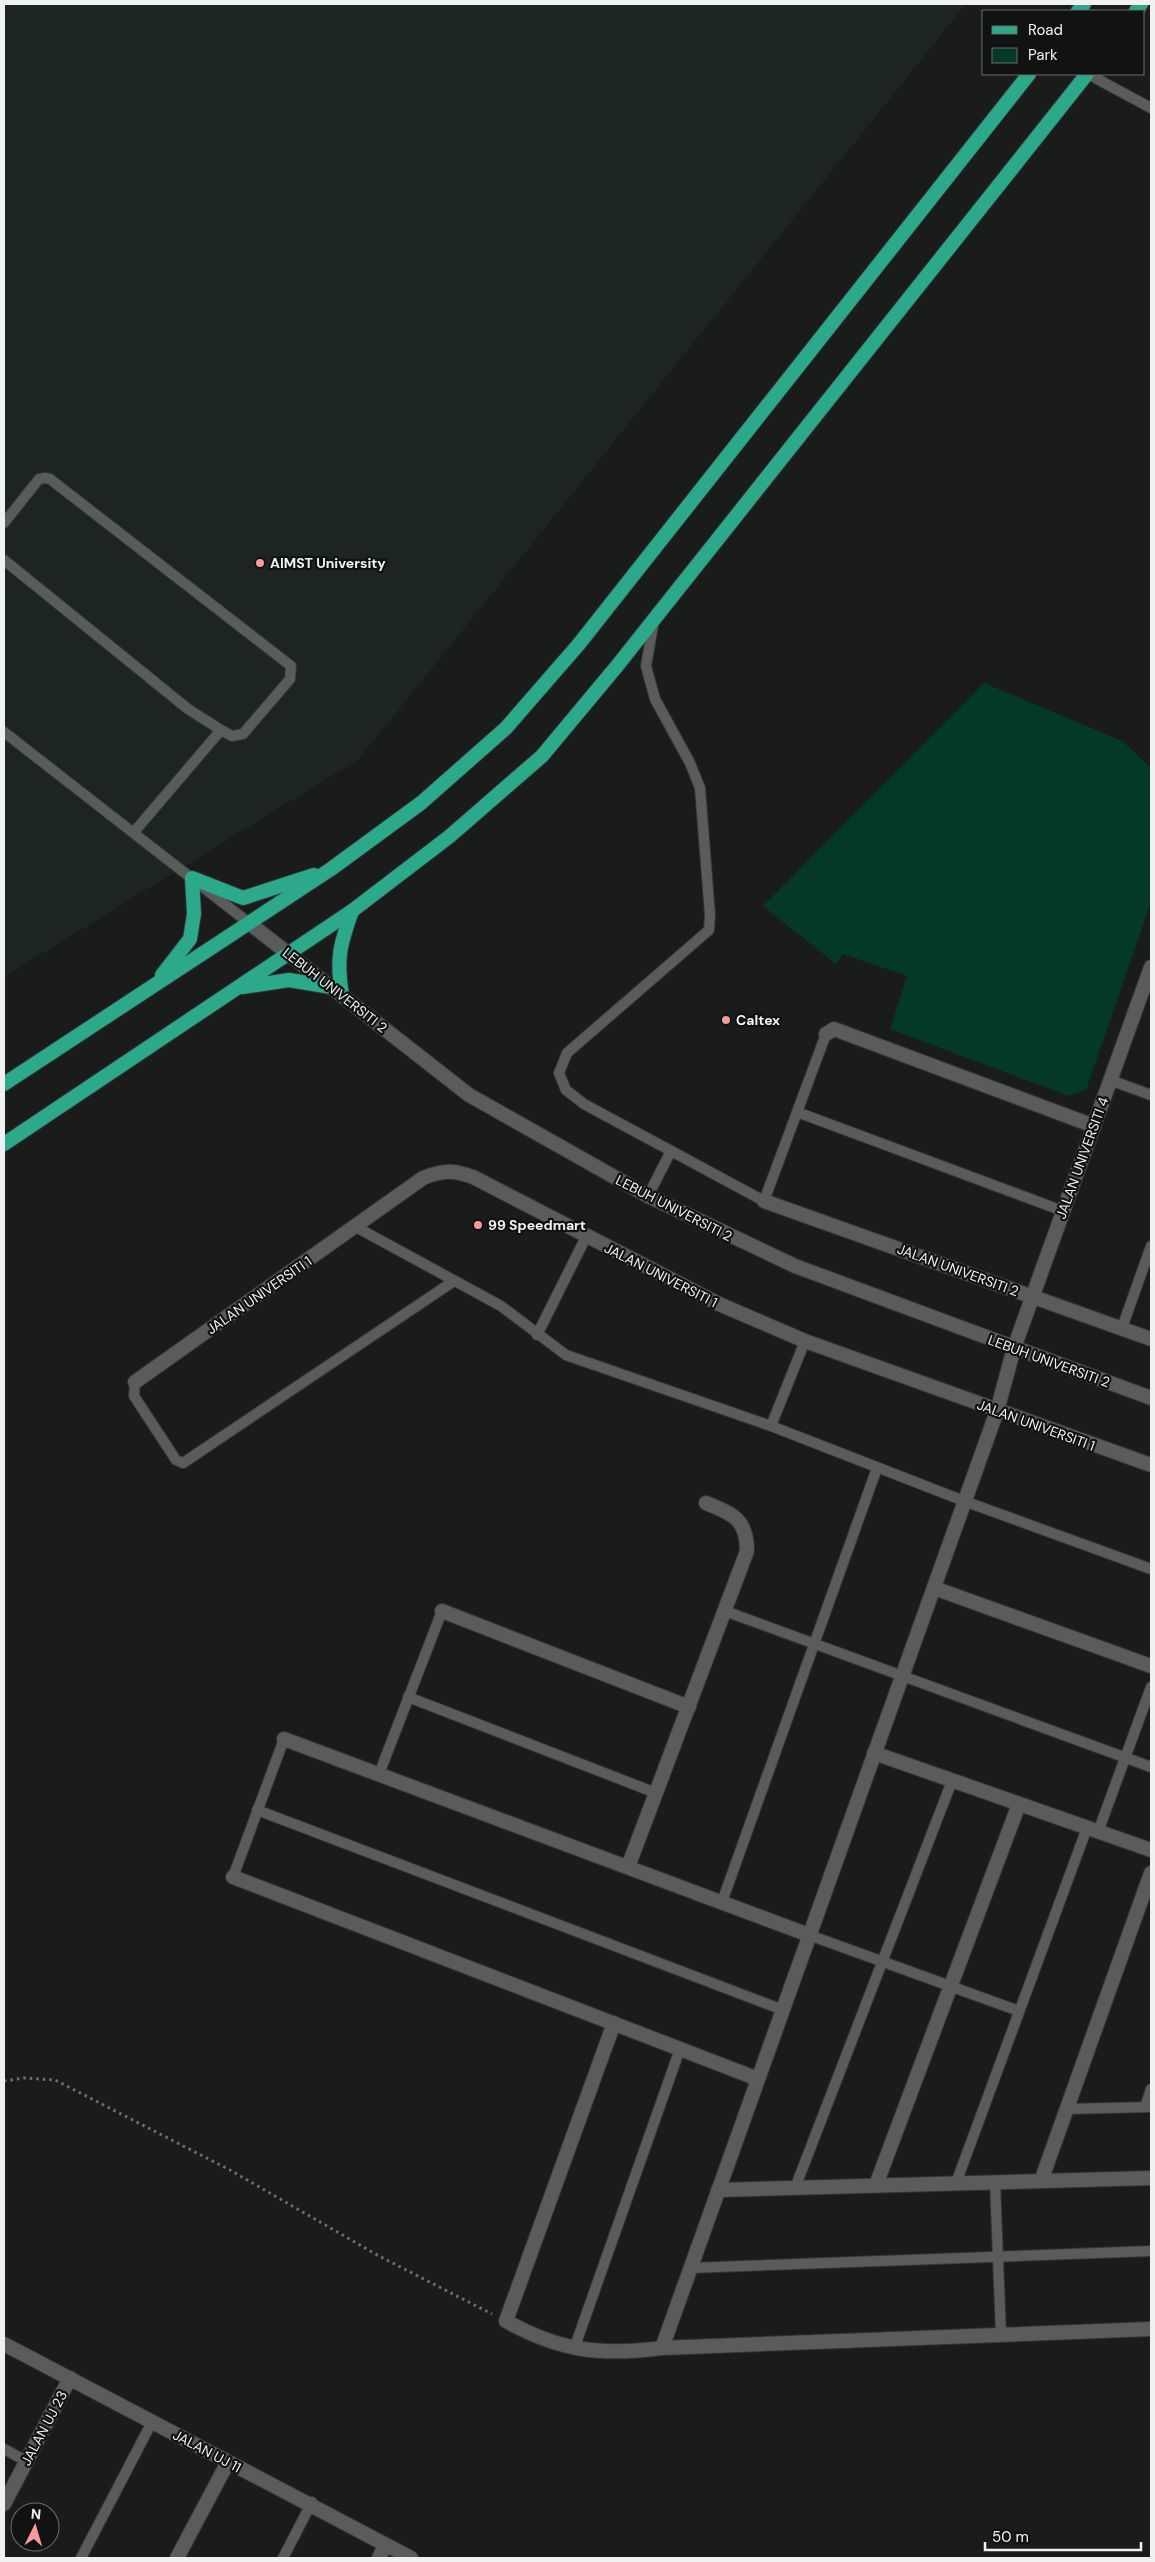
<svg xmlns="http://www.w3.org/2000/svg" width="1155" height="2562" viewBox="0 0 1155 2562" font-family="'DM Sans',sans-serif">
  <style>
    .built { fill: #1c2521 }
    .green { fill: #04392a }
    .lines { fill: none; stroke-linecap: round; stroke-linejoin: round }
    .service-casing { stroke: #343635; stroke-width: 12 }
    .minor-casing { stroke: #343635; stroke-width: 16 }
    .primary-casing { stroke: #343635; stroke-width: 16 }
    .path { stroke: #6e706f; stroke-width: 3; stroke-dasharray: 2.5 4; stroke-linecap: butt }
    .service { stroke: #595c5b; stroke-width: 10 }
    .minor { stroke: #595c5b; stroke-width: 14 }
    .primary { stroke: #2ca98b; stroke-width: 14 }
    .poi-dot { fill: #f59b9b; stroke: #101312; stroke-width: 2 }
    .labels { text-anchor: middle; dominant-baseline: central; stroke-width: 4.5; stroke-linejoin: round; paint-order: stroke }
    .poi-label { font-size: 14px; font-weight: bold; fill: #f0f2f1; stroke: #101312; text-anchor: start }
    .street-label { font-size: 14px; fill: #f0f2f1; stroke: #101312 }
  </style>
  <rect width="100%" height="100%" fill="#191c1b"/>
  <path class="built" d="M4 4H966L359 759 4 977Z"/>
  <path class="green" d="M984 683 1122 741 1151 768V902L1086 1090 1069 1096 890 1029 907 976 843 954 836 964 763 906Z"/>
  <g class="lines">
    <g class="service-casing">
      <g id="service">
        <path d="M1088 74 1151 108"/>
        <path d="M4 523 39 479 45 478 50 479 291 666 290 679 243 734 232 736 221 730"/>
        <path d="M4 560 188 709 221 730 134 832"/>
        <path d="M654 620 646 666 655 699 690 763 700 788 710 915 709 930 567 1053 559 1073 566 1090 584 1104 764 1201 826 1034"/>
        <path d="M4 732 249 923"/>
        <path d="M1110 1080 1151 1095"/>
        <path d="M797 1112 1063 1211"/>
        <path d="M648 1196 671 1151"/>
        <path d="M356 1227 501 1306 566 1355 771 1426 964 1501 1151 1569"/>
        <path d="M1122 1328 1151 1246"/>
        <path d="M537 1335 586 1237"/>
        <path d="M135 1382 134 1396 176 1460 183 1463 454 1281"/>
        <path d="M771 1426 805 1341"/>
        <path d="M725 1611 1151 1767"/>
        <path d="M408 1697 656 1793"/>
        <path d="M379 1774 442 1611"/>
        <path d="M257 1810 783 2010"/>
        <path d="M1098 1832 1151 1687"/>
        <path d="M233 1877 284 1739"/>
        <path d="M722 1902 877 1468"/>
        <path d="M809 1935 1019 2011"/>
        <path d="M1145 2107 1151 2089"/>
        <path d="M1067 2109 1151 2107"/>
        <path d="M995 2182 1001 2335"/>
        <path d="M956 2183 1087 1828"/>
        <path d="M795 2188 952 1781"/>
        <path d="M690 2268 1151 2251"/>
        <path d="M574 2349 680 2049"/>
        <path d="M4 2449 26 2461"/>
        <path d="M81 2558 152 2422"/>
        <path d="M283 2558 312 2502"/>
      </g>
    </g>
    <g class="minor-casing">
      <g id="minor">
        <path d="M249 923 469 1095 648 1196 795 1266 1151 1398"/>
        <path d="M826 1034 834 1029 1094 1126"/>
        <path d="M764 1201 1151 1339"/>
        <path d="M135 1382 423 1178C442 1170 454 1170 473 1177L719 1304 805 1341 1151 1465"/>
        <path d="M934 1588 1151 1666"/>
        <path d="M442 1611 689 1707"/>
        <path d="M284 1739 809 1935"/>
        <path d="M874 1753 1151 1850"/>
        <path d="M628 1867 747 1551C747 1519 733 1514 706 1503"/>
        <path d="M233 1877 758 2079"/>
        <path d="M614 2023 506 2321C560 2351 600 2356 662 2348L1151 2329"/>
        <path d="M1041 2181 1151 1873"/>
        <path d="M876 2185 1019 1804"/>
        <path d="M718 2190 1151 2178"/>
        <path d="M4 2344 411 2558"/>
        <path d="M662 2348 997 1411 1014 1348 1151 967"/>
        <path d="M4 2504 70 2378"/>
        <path d="M177 2558 228 2462"/>
        <path d="M379 2558 385 2545"/>
      </g>
    </g>
    <g class="primary-casing">
      <g id="primary">
        <path d="M1078 11 1084 4"/>
        <path d="M1136 11 1141 4"/>
        <path d="M162 975 190 939 194 914 192 878 243 898 314 875"/>
        <path d="M243 987 289 980 331 987"/>
        <path d="M342 995C336 958 340 945 352 911"/>
        <path d="M4 1084 331 869 421 803 506 728 579 644 1029 74"/>
        <path d="M4 1144 352 911 450 836 542 756 617 666 1087 74"/>
      </g>
    </g>
    <path class="path" d="M4 2081 24 2078 55 2080 230 2170 379 2256 492 2314"/>
    <use href="#service" class="service"/>
    <use href="#minor" class="minor"/>
    <use href="#primary" class="primary"/>
  </g>
  <g class="poi-dot">
    <circle cx="260" cy="563" r="5"/>
    <circle cx="726" cy="1020" r="5"/>
    <circle cx="478" cy="1225" r="5"/>
  </g>
  <g class="labels">
    <g class="poi-label">
      <text x="270" y="563">AIMST University</text>
      <text x="736" y="1020">Caltex</text>
      <text x="488" y="1225">99 Speedmart</text>
    </g>
    <g class="street-label">
      <text transform="translate(335 990) rotate(38)">LEBUH UNIVERSITI 2</text>
      <text transform="translate(1082 1158) rotate(-70)">JALAN UNIVERSITI 4</text>
      <text transform="translate(674 1208) rotate(27)">LEBUH UNIVERSITI 2</text>
      <text transform="translate(958 1270) rotate(20)">JALAN UNIVERSITI 2</text>
      <text transform="translate(661 1275) rotate(27)">JALAN UNIVERSITI 1</text>
      <text transform="translate(259 1295) rotate(-35)">JALAN UNIVERSITI 1</text>
      <text transform="translate(1049 1361) rotate(20)">LEBUH UNIVERSITI 2</text>
      <text transform="translate(1036 1425) rotate(20)">JALAN UNIVERSITI 1</text>
      <text transform="translate(44 2428) rotate(-62)">JALAN UJ 23</text>
      <text transform="translate(207 2451) rotate(28)">JALAN UJ 11</text>
    </g>
  </g>
  <rect width="1155" height="2562" fill="none" stroke="#f0f2f1" stroke-width="10"/>
  <rect x="982" y="10" width="162" height="65" fill="#101312" stroke="#6a6c6b"/>
  <rect x="992" y="26" width="25" height="8" fill="#2ca98b" stroke="#6a6c6b"/>
  <text x="1028" y="35" font-size="15" fill="#f0f2f1">Road</text>
  <rect x="992" y="48" width="25" height="15" fill="#04392a" stroke="#6a6c6b"/>
  <text x="1028" y="60" font-size="15" fill="#f0f2f1">Park</text>
  <g transform="translate(35 2527) rotate(5)"><circle r="24" fill="#101312" stroke="#6a6c6b"/>
  <path d="M0-4L9 19L0 12L-9 19Z" fill="#f59b9b"/>
  <text y="-8" font-size="14" font-weight="bold" text-anchor="middle" fill="#f0f2f1">N</text>
  </g>
  <path d="M985 2542v8h156v-8" fill="none" stroke="#f0f2f1" stroke-width="2.5"/>
  <text x="992" y="2542" font-size="15" fill="#f0f2f1" stroke="#101312" stroke-width="4" paint-order="stroke">50 m</text>
</svg>
